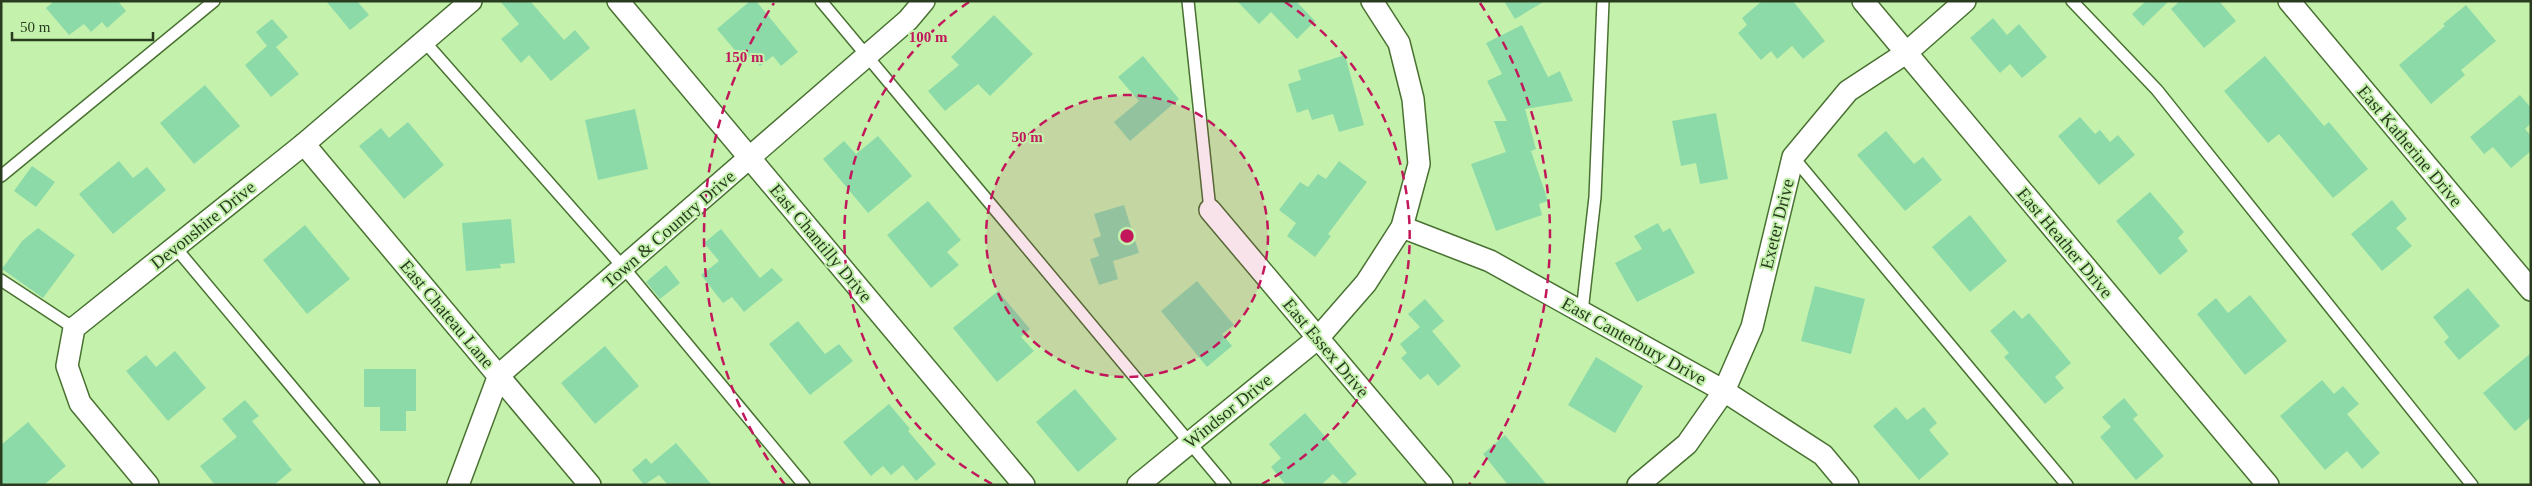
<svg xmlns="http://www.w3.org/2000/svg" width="2532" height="486" viewBox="0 0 2532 486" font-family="Georgia,serif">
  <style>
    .building { fill: #8ddaa9 }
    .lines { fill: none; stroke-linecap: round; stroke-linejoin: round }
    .service-casing { stroke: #497131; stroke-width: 14 }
    .minor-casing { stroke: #497131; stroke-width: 24 }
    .service { stroke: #fff; stroke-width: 11 }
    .minor { stroke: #fff; stroke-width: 21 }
    .ring { fill: none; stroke: #c2185b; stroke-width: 2.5; stroke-dasharray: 9 6 }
    .labels { text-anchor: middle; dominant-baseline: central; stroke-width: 4; stroke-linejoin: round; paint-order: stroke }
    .street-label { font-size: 18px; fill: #2a3c20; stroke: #c4f2ad }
    .centre { fill: #c2185b; stroke: #c4f2ad; stroke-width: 2.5 }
    .ring-label { font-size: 15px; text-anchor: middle; font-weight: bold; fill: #c2185b; stroke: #c4f2ad; stroke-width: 4; stroke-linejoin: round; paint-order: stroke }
  </style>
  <rect width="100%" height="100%" fill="#c4f2ad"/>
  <g class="building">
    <path d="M54 1H118L126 11 107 28 102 22 91 32 84 24 69 35 46 8Z"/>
    <path d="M326 1H357L369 15 350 30Z"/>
    <path d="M500 1H530L564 40 575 30 590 48 551 81 529 55 521 63 501 39 519 24Z"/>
    <path d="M750 1H756L798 52 781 66 773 56 760 66 751 55 744 61 717 29Z"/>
    <path d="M1237 1H1296L1315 21 1297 39 1271 12 1259 24Z"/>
    <path d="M1504 1H1545L1515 19Z"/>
    <path d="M1762 1H1793L1825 41 1803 59 1792 46 1777 59 1771 51 1761 60 1738 33 1747 25 1742 18Z"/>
    <path d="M2146 1H2169L2143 26 2132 14Z"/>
    <path d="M2180 1H2219L2236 21 2204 48 2171 9Z"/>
    <path d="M2466 5 2496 41 2461 70 2465 75 2431 104 2399 65 2445 26 2443 24Z"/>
    <path d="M994 15 1033 54 990 96 978 84 945 111 928 91 959 65 951 57Z"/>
    <path d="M1993 18 2007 35 2019 24 2047 57 2022 78 2010 64 2000 73 1970 38Z"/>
    <path d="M272 19 288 37 276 47 299 74 271 97 245 65 267 46 256 32Z"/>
    <path d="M1522 25 1548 77 1560 71 1573 101 1525 109 1536 149 1531 151 1548 201 1539 204 1542 215 1496 231 1471 164 1506 152 1494 121H1507L1487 81 1502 74 1486 43Z"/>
    <path d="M1345 55 1364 125 1339 132 1333 114 1312 120 1308 109 1297 113 1288 84 1301 80 1298 70Z"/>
    <path d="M1143 56 1179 99 1130 141 1114 122 1139 101 1118 77Z"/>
    <path d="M2265 56 2324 126 2329 122 2368 169 2333 198 2279 134 2268 143 2224 91Z"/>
    <path d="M205 85 240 126 194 164 160 123Z"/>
    <path d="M2520 95 2531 108V123L2525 129 2531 136V151L2511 168 2493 147 2484 154 2470 137Z"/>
    <path d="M635 109 648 169 598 180 585 120Z"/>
    <path d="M1716 113 1728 179 1700 184 1696 163 1681 166 1672 121Z"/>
    <path d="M2080 117 2095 134 2100 130 2110 142 2118 135 2135 155 2099 185 2058 136Z"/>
    <path d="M408 122 444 165 404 199 359 146 381 128 389 138Z"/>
    <path d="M1886 131 1914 164 1923 157 1942 180 1905 211 1857 155Z"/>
    <path d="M878 136 912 176 868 213 823 159 844 141 856 154Z"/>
    <path d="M119 161 133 178 147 167 166 190 113 234 79 194Z"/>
    <path d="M1339 161 1367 182 1328 234 1331 236 1315 257 1287 236 1296 223 1279 210 1300 182 1308 187 1318 174 1326 179Z"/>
    <path d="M32 166 55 182 36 207 14 191Z"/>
    <path d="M2150 192 2184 232 2178 238 2188 251 2160 275 2116 221Z"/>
    <path d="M2392 200 2407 219 2396 228 2412 246 2382 271 2351 234Z"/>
    <path d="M928 201 961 240 947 252 959 265 931 288 887 235Z"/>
    <path d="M1124 205 1139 253 1113 261 1118 279 1099 285 1090 259 1099 256 1093 239 1101 236 1094 214Z"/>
    <path d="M1970 215 2007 261 1970 292 1932 247Z"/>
    <path d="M511 219 515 263 500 264 501 268 466 271 462 223Z"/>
    <path d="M1658 223 1663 232 1670 228 1695 273 1637 302 1615 263 1642 249 1634 236Z"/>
    <path d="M305 225 350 279 307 314 263 260Z"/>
    <path d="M38 228 75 255 43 298 2 269 22 241Z"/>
    <path d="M721 229 760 278 772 268 783 280 744 312 732 297 723 303 701 275 719 261 704 243Z"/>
    <path d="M666 265 680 283 660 299 646 282Z"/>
    <path d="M1197 281 1234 325 1222 334 1232 346 1207 367 1161 311Z"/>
    <path d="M1815 286 1865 299 1851 354 1801 341Z"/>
    <path d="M2468 288 2500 326 2459 360 2444 342 2449 337 2433 317Z"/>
    <path d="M998 291 1030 329 1021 337 1034 351 997 382 953 328Z"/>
    <path d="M2250 295 2287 341 2245 375 2197 314 2216 298 2228 313Z"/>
    <path d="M1425 299 1444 321 1432 331 1461 366 1438 386 1428 374 1420 380 1401 358 1407 353 1400 344 1420 327 1408 314Z"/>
    <path d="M2014 310 2022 319 2029 313 2071 363 2055 377 2064 388 2045 404 2004 357 2009 353 1990 331Z"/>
    <path d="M798 321 825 354 839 344 853 361 810 395 769 344Z"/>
    <path d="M605 346 639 386 595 424 561 383Z"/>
    <path d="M175 351 206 388 168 421 126 371 146 355 156 367Z"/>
    <path d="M2531 353V417L2515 431 2483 393Z"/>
    <path d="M1596 357 1643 386 1615 433 1568 405Z"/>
    <path d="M364 369H416V411H406V431H380V407H364Z"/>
    <path d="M2322 380 2334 394 2343 386 2359 404 2347 414 2380 453 2362 469 2347 451 2325 470 2280 416Z"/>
    <path d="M1075 389 1117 439 1078 472 1036 422Z"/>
    <path d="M2124 398 2138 415 2133 419 2164 456 2136 480 2100 437 2111 427 2102 417Z"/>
    <path d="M245 400 259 416 252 421 292 470 274 485H215L200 466 237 437 222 419Z"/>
    <path d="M889 404 910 429 908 431 936 464 916 481 903 465 891 475 883 466 871 476 843 442Z"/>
    <path d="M1896 407 1907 420 1924 407 1937 423 1929 430 1949 454 1919 480 1873 426Z"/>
    <path d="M1305 413 1357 474 1344 485 1333 474 1321 485H1286L1271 467 1281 458 1269 444Z"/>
    <path d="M28 422 66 466 44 485H1V445Z"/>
    <path d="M1505 435 1547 485H1508L1483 454Z"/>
    <path d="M676 443 712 485H668L659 475 644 485 632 470 646 458 651 464Z"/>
  </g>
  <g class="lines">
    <g class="service-casing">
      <g id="service">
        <path d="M821 1 1225 485"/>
        <path d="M1188 1 1210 210"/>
        <path d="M2072 1 2157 90 2472 485"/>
        <path d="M424 41 624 268 804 485"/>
        <path d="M1793 157 2067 485"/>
        <path d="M1 176 214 1"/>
        <path d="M175 247 374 485"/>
        <path d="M1 280 74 328"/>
        <path d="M1582 312 1595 197 1603 1"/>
      </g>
    </g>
    <g class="minor-casing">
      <g id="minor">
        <path d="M618 1 1024 485"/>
        <path d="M1863 1 2268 485"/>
        <path d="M2289 1 2531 290"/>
        <path d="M304 144 590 485"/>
        <path d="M1210 210 1442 485"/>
        <path d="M1402 227 1490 261 1724 391 1823 455 1848 485"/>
        <path d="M148 485 80 403 67 366 74 328 304 144 471 1"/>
        <path d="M458 485 499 375 908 20 924 1"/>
        <path d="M1138 485 1318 338 1366 283 1402 227 1419 164 1413 99 1399 43 1372 1"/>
        <path d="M1638 485 1687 444 1724 391 1752 327 1793 157 1848 91 1906 53 1965 1"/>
      </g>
    </g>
    <use href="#service" class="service"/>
    <use href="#minor" class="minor"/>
  </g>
  <circle cx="1127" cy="236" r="141" fill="#c2185b" fill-opacity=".12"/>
  <g class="ring">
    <circle cx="1127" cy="236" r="141"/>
    <path d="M992 484A282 282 0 0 1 969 2M1285 2A282 282 0 0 1 1262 484"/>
    <path d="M785 485A423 423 0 0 1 774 3M1480 3A423 423 0 0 1 1469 485"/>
  </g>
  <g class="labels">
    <g class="street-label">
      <text transform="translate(2410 146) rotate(50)">East Katherine Drive</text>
      <text transform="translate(1777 224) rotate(-76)">Exeter Drive</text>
      <text transform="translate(203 225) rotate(-39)">Devonshire Drive</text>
      <text transform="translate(669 229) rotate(-41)">Town &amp; Country Drive</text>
      <text transform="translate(821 243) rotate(50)">East Chantilly Drive</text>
      <text transform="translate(2065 243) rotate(50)">East Heather Drive</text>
      <text transform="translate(447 314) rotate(50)">East Chateau Lane</text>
      <text transform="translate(1634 341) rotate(29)">East Canterbury Drive</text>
      <text transform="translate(1326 348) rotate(50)">East Essex Drive</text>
      <text transform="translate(1228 411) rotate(-39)">Windsor Drive</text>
    </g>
  </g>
  <circle cx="1127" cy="236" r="8" class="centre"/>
  <g class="ring-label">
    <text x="928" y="42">100 m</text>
    <text x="744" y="62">150 m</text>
    <text x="1027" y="142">50 m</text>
  </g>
  <rect width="2532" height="486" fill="none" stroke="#2a3c20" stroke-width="5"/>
  <path d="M12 32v8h141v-8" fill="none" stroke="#2a3c20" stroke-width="2.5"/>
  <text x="20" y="32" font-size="15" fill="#2a3c20" stroke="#c4f2ad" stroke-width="4" paint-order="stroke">50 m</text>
</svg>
